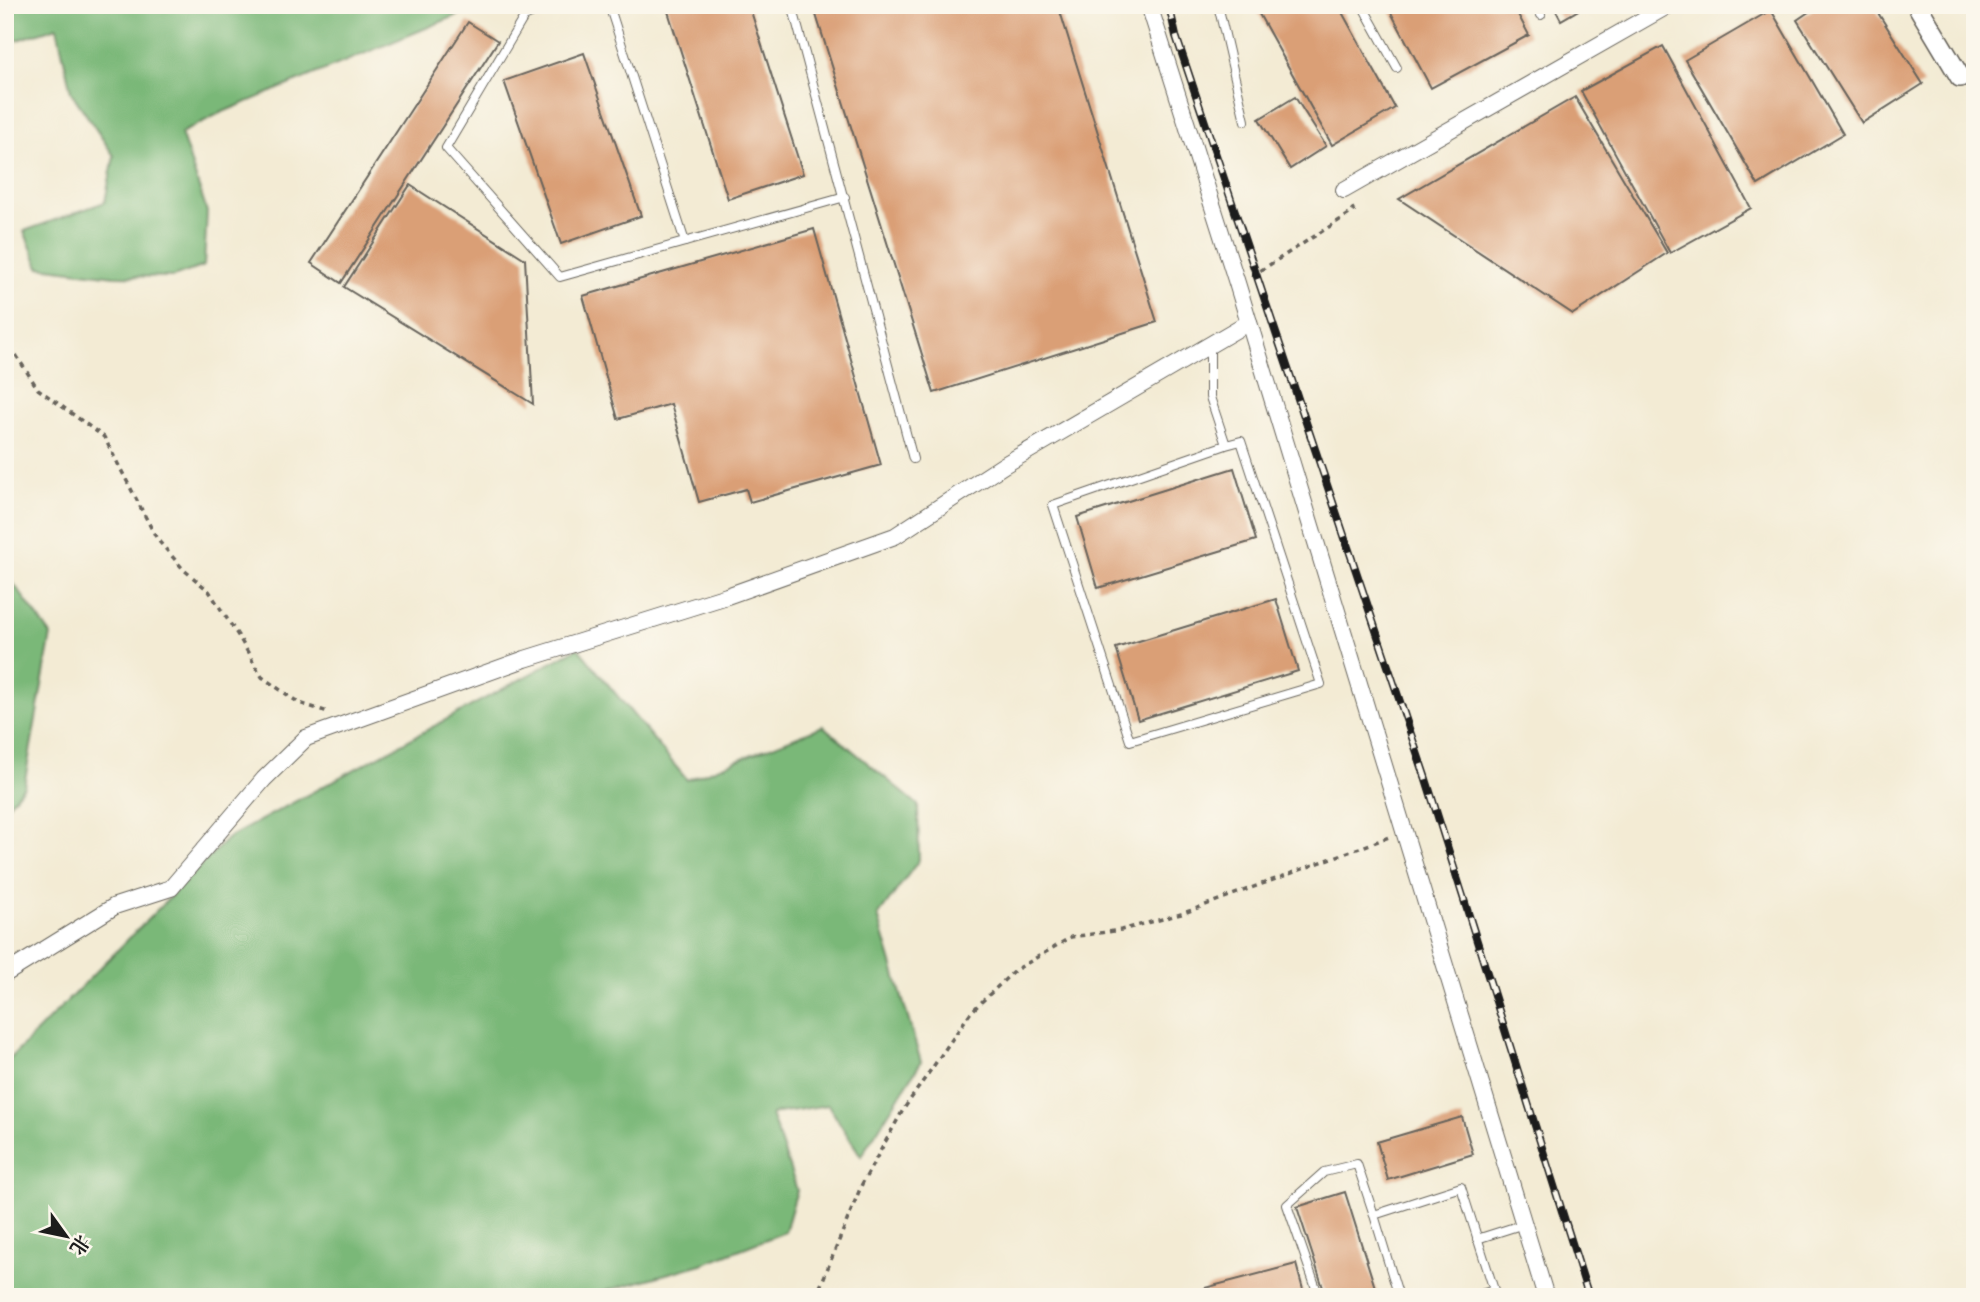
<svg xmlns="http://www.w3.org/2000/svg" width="1980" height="1302" viewBox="0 0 1980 1302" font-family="Alegreya,'Noto Serif SC',serif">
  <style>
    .forest { fill: #7ab878; stroke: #4b6a4a; stroke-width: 2 }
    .building { fill: #da9f76 }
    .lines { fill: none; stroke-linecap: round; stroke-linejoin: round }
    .service-casing { stroke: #67645c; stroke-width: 10 }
    .minor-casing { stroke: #67645c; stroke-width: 18 }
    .tertiary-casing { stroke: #67645c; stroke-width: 22 }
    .path { stroke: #67645c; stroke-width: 3.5; stroke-dasharray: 5 5; stroke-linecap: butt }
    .service { stroke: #fff; stroke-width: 8 }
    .minor { stroke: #fff; stroke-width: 16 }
    .tertiary { stroke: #fff; stroke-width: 19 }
    .rail-casing { stroke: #1c1c1c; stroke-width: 8 }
    .rail { stroke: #fbf7ec; stroke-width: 5; stroke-dasharray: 16; stroke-linecap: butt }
  </style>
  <rect width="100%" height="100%" fill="#fbf7ec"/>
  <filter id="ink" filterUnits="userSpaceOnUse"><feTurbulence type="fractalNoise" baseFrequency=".0143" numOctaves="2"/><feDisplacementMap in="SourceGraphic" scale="14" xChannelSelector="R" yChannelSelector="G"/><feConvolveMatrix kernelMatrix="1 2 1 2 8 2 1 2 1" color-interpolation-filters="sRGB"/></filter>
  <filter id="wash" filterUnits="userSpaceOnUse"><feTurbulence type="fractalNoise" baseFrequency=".00686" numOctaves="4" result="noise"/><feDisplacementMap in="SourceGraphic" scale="28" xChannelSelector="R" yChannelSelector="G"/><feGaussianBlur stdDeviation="1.57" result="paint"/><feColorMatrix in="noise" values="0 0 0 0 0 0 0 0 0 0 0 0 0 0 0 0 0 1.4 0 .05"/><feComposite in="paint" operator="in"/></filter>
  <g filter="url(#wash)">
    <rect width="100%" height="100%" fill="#f3ebd4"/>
    <g class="forest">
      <path d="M5 5H482L218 114 181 133 207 212 204 266 173 277 115 276 39 267 24 231 105 202 114 156 71 92 57 27 5 44Z"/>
      <path d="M5 572 51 635 24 786 5 809Z"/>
      <path d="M578 648 687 780 823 726 918 805 919 860 878 916 921 1062 861 1156 828 1105 771 1114 797 1190 785 1232 702 1264 584 1297H5V1064L228 838Z"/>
    </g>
    <g id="blocks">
      <g class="building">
        <path d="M666 5H749L803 174 728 199Z"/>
        <path d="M813 5H1058L1157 322 934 393Z"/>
        <path d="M1254 5H1338L1395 108 1332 145Z"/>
        <path d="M1387 5H1513L1529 35 1431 88Z"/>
        <path d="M1553 5H1587L1561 20Z"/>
        <path d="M1819 5H1873L1923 84 1862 123 1797 20Z"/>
        <path d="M1771 10 1843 134 1758 185 1685 60Z"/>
        <path d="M468 22 498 41 341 283 311 263Z"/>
        <path d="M1663 46 1751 208 1670 253 1581 91Z"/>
        <path d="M584 53 641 216 561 244 504 81Z"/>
        <path d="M1295 97 1326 146 1290 169 1259 119Z"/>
        <path d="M1575 97 1667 253 1573 314 1399 199Z"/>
        <path d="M410 185 525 259 533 404 344 287Z"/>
        <path d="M814 229 881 465 750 502 746 489 699 502 671 404 618 419 583 296Z"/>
        <path d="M1234 468 1256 540 1098 588 1077 517Z"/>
        <path d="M1276 599 1298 671 1138 720 1116 648Z"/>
        <path d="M1462 1117 1473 1154 1388 1180 1377 1142Z"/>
        <path d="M1345 1192 1378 1297H1326L1297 1207Z"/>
        <path d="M1296 1264 1305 1297H1207L1205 1288Z"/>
      </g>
    </g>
  </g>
  <g filter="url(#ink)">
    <use href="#blocks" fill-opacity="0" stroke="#67645c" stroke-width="2"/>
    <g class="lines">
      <g class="service-casing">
        <g id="service">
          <path d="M552 5 524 17 446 148 560 277 845 197"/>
          <path d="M609 5 685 242"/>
          <path d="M792 5 913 459"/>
          <path d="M1218 5 1245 121"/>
          <path d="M1362 5 1397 68"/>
          <path d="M1536 5 1541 15"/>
          <path d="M1210 345V397L1226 445 1053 505 1130 741 1321 684 1241 441 1226 445"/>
          <path d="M1477 1239 1524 1224"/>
          <path d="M1319 1297 1287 1205 1324 1172 1357 1164 1374 1215"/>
          <path d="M1399 1297 1374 1215 1461 1187 1494 1290 1472 1297"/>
        </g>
      </g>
      <g class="minor-casing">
        <g id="minor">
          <path d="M1149 5 1237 283 1546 1297"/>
          <path d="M1344 190 1669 5"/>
          <path d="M5 974 115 906 171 888 264 779 306 738 525 659 727 596 895 536 1004 465 1249 322"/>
        </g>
      </g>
      <g class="tertiary-casing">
        <path id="tertiary" d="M1917 5 1960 77"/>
      </g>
      <g class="path">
        <path d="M1252 276 1354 211 1350 204"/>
        <path d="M5 338 38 389 104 437 157 539 184 570 209 591 239 637 262 677 299 703 328 712"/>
        <path d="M816 1297 862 1184 903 1110 971 1012 1014 971 1071 937 1121 930 1181 914 1389 837"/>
      </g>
      <use href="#service" class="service"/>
      <use href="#minor" class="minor"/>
      <use href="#tertiary" class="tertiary"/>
      <g class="rail-casing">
        <path id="rail" d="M1169 5 1176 36 1426 779 1589 1297"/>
      </g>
      <use href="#rail" class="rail"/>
    </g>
  </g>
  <rect width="1980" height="1302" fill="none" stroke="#fbf7ec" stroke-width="28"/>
  <g transform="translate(66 1236) rotate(123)" stroke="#fbf7ec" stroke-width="5" paint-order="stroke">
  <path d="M0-5L12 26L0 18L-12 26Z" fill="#1c1c1c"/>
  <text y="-10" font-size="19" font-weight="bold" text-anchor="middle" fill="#1c1c1c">北</text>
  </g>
</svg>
